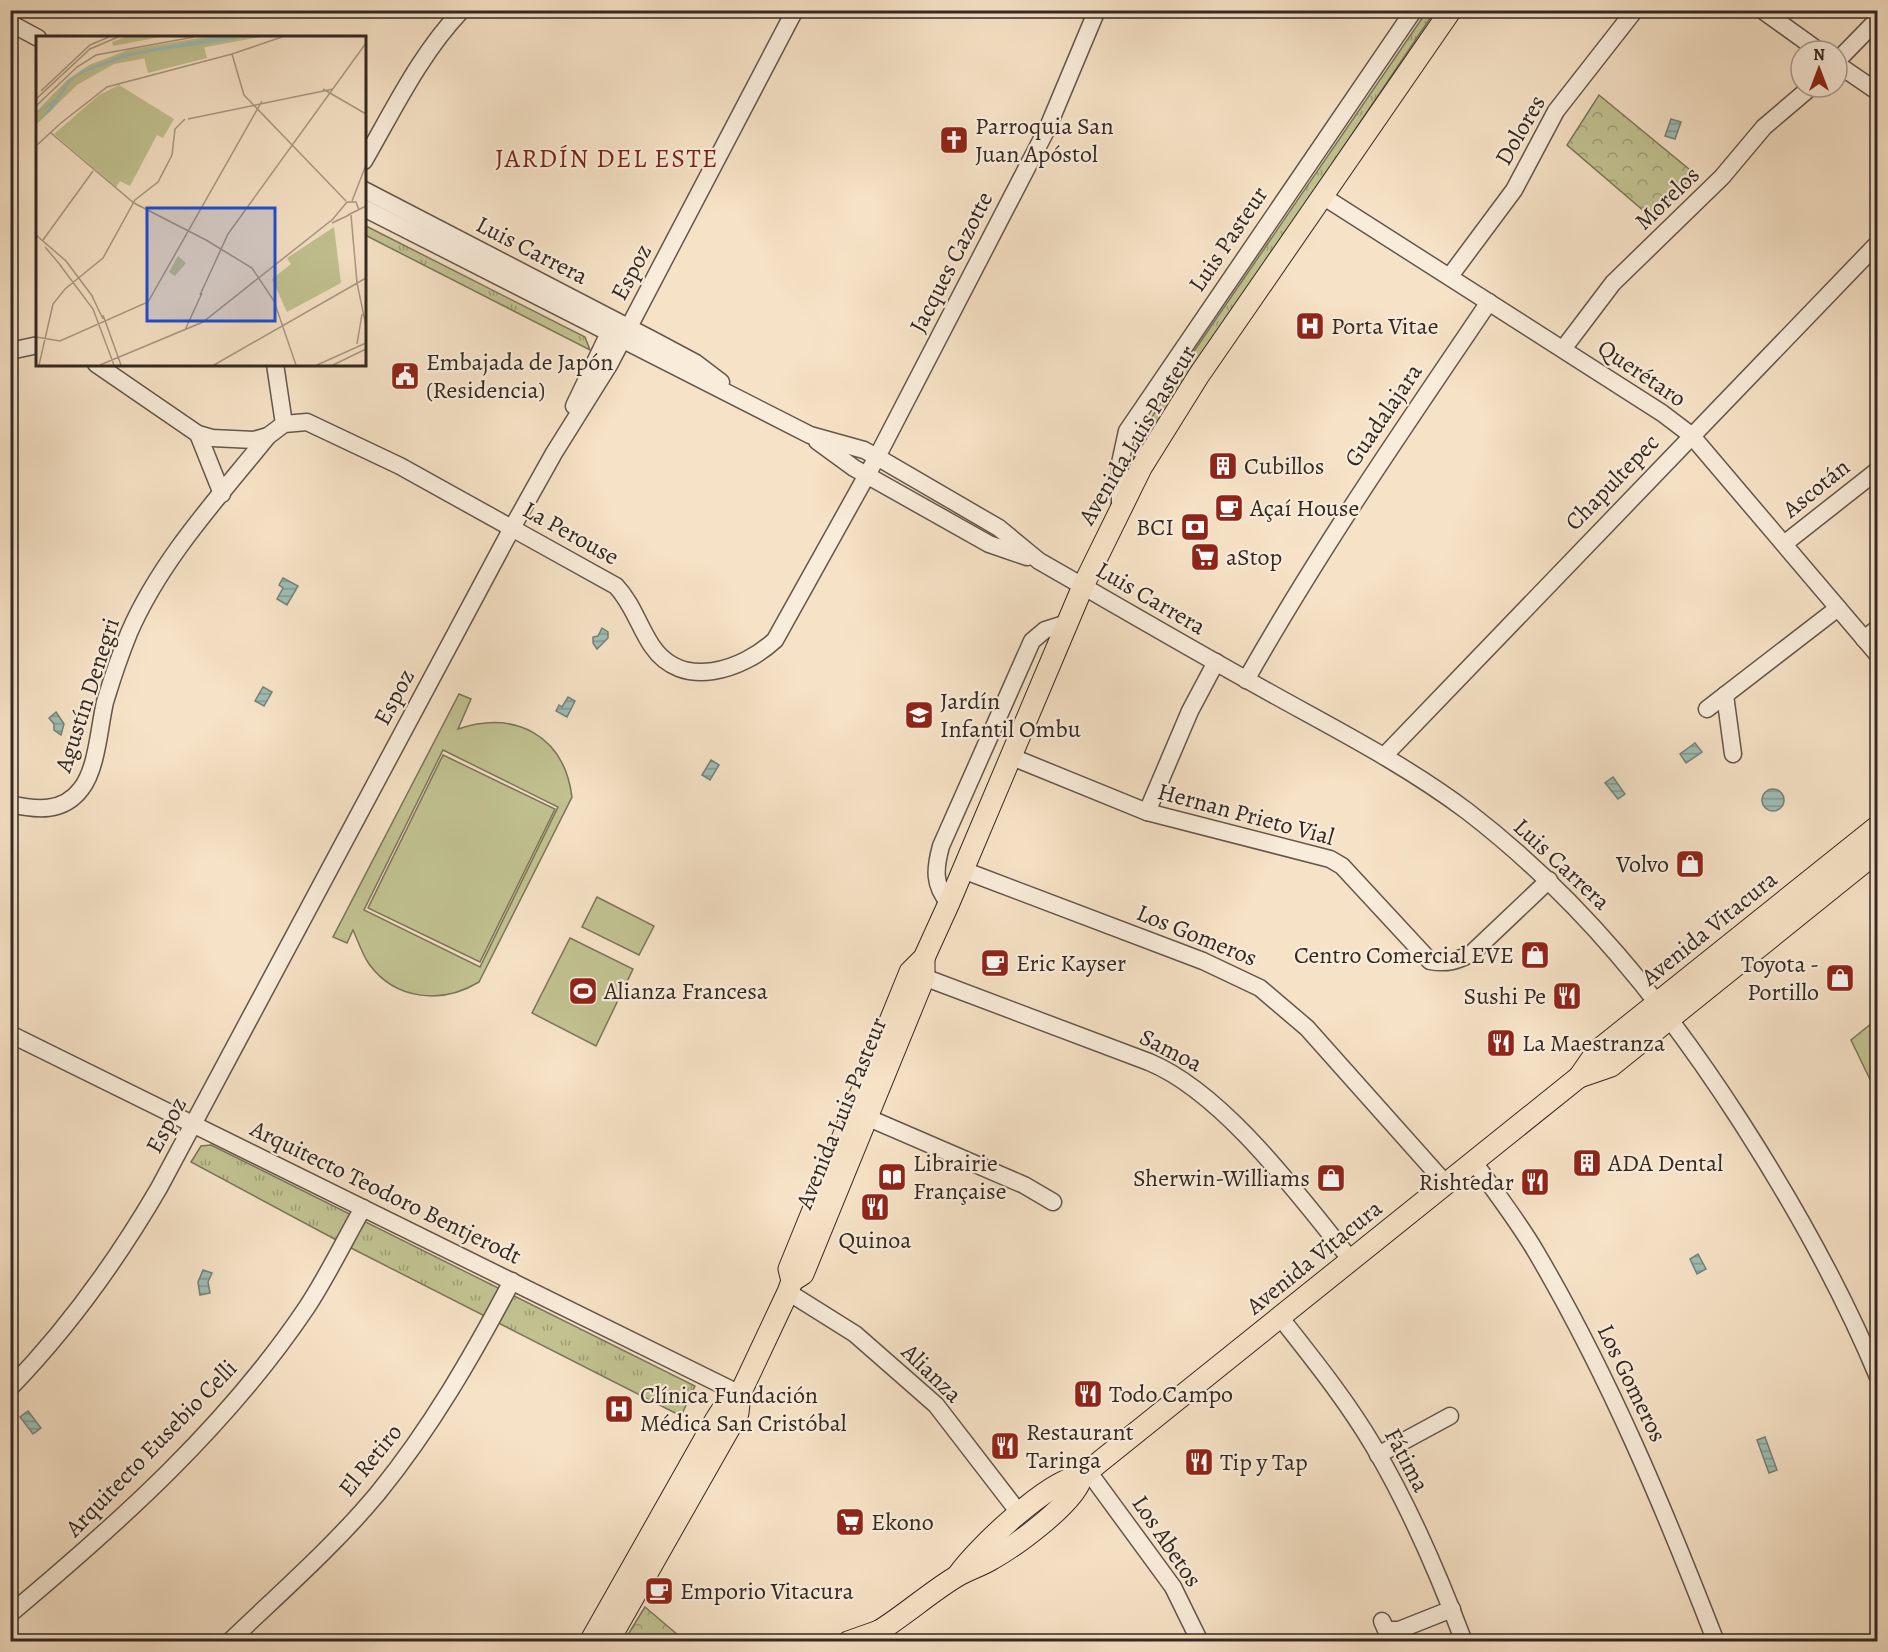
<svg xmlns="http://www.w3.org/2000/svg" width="1888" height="1652" viewBox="0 0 1888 1652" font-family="Alegreya,serif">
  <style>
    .grass { fill: url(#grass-tufts); stroke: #7b755a; stroke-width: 1.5 }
    .forest { fill: url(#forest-crowns); stroke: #7b755a; stroke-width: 1.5 }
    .pitch { fill: #c2c291; stroke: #7b755a; stroke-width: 1.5; fill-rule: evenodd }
    .water { fill: url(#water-rules); stroke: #73827a; stroke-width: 1.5 }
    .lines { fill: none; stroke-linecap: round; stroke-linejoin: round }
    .minor-casing { stroke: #64564b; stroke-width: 19 }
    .major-casing { stroke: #342822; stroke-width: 23 }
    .minor { stroke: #f9ecda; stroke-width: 16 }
    .major { stroke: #f6e2c6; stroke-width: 21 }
    .labels { text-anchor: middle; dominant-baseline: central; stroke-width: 4.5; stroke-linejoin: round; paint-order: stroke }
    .poi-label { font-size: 24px; fill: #342822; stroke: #f9ecda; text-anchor: start }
    .street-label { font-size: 24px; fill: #342822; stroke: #f9ecda }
    .neighbourhood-label { font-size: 26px; letter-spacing: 1.5px; fill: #7a1f14; stroke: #f9ecda }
    .inset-road { fill: none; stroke: #a89884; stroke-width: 1.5 }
    .view { fill: #1d4ed8; fill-opacity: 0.15; stroke: #1d4ed8; stroke-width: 3 }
    .inset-edge { fill: none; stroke: #342822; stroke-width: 3 }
  </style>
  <defs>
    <pattern id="grass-tufts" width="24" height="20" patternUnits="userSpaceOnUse" patternTransform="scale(1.5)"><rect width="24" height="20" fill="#c2c291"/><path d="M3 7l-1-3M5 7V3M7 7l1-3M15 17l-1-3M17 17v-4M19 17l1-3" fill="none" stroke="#9e9e76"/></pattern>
    <pattern id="forest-crowns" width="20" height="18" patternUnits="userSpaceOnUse" patternTransform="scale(1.5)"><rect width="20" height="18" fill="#c2c291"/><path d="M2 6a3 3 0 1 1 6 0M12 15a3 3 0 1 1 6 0" fill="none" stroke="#9e9e76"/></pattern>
    <pattern id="water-rules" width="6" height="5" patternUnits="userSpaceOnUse" patternTransform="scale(1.5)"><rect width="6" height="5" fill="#9dbeb5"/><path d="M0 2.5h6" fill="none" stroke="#819a93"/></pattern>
  </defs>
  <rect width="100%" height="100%" fill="#f6e2c6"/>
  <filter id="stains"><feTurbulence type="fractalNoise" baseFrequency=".00333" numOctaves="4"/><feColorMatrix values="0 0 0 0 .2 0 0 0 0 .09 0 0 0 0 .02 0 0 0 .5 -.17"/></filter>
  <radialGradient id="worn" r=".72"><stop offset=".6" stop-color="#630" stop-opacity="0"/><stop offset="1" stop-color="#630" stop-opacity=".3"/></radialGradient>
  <g class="grass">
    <path d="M1427 11H1435L1133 460 1136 443 1177 376Z"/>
    <path d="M364 225 585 337 590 350 365 235Z"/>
    <path d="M211 1145 695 1386 681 1416 355 1250 191 1162 201 1146Z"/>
  </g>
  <g class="forest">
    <path d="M1599 95 1695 174 1652 218 1567 145Z"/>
    <path d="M645 1607 685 1641H624Z"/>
  </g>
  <g class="pitch">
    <path d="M459 694 471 699 458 729C515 710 564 735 572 797L479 982C443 1004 396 1001 369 964 362 954 358 941 353 930L347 943 333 937ZM443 750 558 807 480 967 364 910Z"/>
    <path d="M443 755 555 809 480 962 368 908Z"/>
    <path d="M597 897 654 926 639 955 582 927Z"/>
    <path d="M570 938 633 969 596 1046 532 1013Z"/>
    <path d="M1877 1019V1094L1851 1040Z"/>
  </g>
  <g class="water">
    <path d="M1671 119 1681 122 1675 139 1665 136Z"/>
    <path d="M283 578 298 586 287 605 277 599 283 588 279 585Z"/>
    <path d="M602 628 608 632V638L597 649 593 643V637L598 636Z"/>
    <path d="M263 687 272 692 264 706 255 701Z"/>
    <path d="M568 697 575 701 567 717 556 711 559 705 562 707Z"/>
    <path d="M56 712 64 724 61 735 54 730V724L49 718Z"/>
    <path d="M1695 743 1702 752 1686 763 1680 754Z"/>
    <path d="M711 760 719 765 710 780 702 775Z"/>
    <path d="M1613 777 1625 794 1618 799 1605 783Z"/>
    <circle cx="1773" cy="800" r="11"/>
    <path d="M1698 1254 1706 1269 1697 1274 1690 1259Z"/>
    <path d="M203 1270 212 1273 208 1282 210 1293 200 1295 198 1282Z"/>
    <path d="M28 1411 41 1428 33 1434 20 1417Z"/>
    <path d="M1765 1437 1777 1470 1769 1473 1757 1440Z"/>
  </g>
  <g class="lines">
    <g class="minor-casing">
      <g id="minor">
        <path d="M1762 10 1819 51"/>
        <path d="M10 23 38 38"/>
        <path d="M1837 61 1878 19"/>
        <path d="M1837 64 1878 92"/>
        <path d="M364 161C394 109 420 54 462 10"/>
        <path d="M364 190 653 340 696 363 721 382"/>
        <path d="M1324 197 1662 413 1691 435 1878 655"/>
        <path d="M364 208 810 435 864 450 877 457 999 528 1039 561C1109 601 1179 642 1249 681 1323 723 1399 760 1467 811 1579 897 1665 1004 1741 1122 1793 1203 1841 1288 1878 1377"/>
        <path d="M1450 276 1514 190 1556 111 1635 10"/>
        <path d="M1563 349 1613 283 1722 177 1764 127 1811 87"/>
        <path d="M10 351 38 345"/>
        <path d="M96 364 198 434 212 438 254 440 268 436 284 424 307 422 400 466 616 586C633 604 639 627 652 646 682 691 743 670 775 640L877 457 1048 127 1097 10"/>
        <path d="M275 364 284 424"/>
        <path d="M574 406 608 335 609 322"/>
        <path d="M198 434 222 494"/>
        <path d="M817 441 854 468 989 544 1027 557"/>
        <path d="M1120 507V463L1127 431 1414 10"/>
        <path d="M1784 544 1878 470"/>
        <path d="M1864 639 1878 628"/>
        <path d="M1246 680C1320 549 1405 426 1489 302"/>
        <path d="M1725 695 1733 754"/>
        <path d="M1707 709 1838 608"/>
        <path d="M1384 756 1878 243"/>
        <path d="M1012 757 1147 812 1330 859 1342 866 1430 961C1447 964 1457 961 1472 953L1549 880"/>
        <path d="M10 804C36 810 63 813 81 789 97 769 99 728 105 702 112 679 120 655 129 633 161 559 218 498 268 436"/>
        <path d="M1147 812 1190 711 1216 662"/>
        <path d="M963 870 1203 961 1260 988 1307 1028 1446 1184"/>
        <path d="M949 903C933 885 935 868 941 846L1032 641 1045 630 1067 623"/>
        <path d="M913 973 1149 1062C1224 1093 1300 1197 1351 1260"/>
        <path d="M10 1034 740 1394"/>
        <path d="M857 1113 1024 1185 1053 1202"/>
        <path d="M1474 1162C1495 1192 1518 1221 1536 1252 1609 1376 1664 1508 1716 1642"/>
        <path d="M788 1292 855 1334 936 1405 1020 1514"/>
        <path d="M1280 1317C1313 1359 1347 1401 1374 1447 1409 1506 1440 1578 1464 1642"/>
        <path d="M10 1388C69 1327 117 1260 159 1188L512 528 554 453 609 365 795 10"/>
        <path d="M1378 1455 1450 1416"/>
        <path d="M1088 1471 1173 1587 1200 1642"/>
        <path d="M10 1614C120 1522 227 1426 307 1307 328 1275 344 1241 363 1208"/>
        <path d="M1382 1621 1386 1630H1399L1452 1609"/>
        <path d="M229 1642C279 1594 334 1546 378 1493 431 1428 473 1355 512 1281"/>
      </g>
    </g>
    <g class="major-casing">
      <g id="major">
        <path d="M1579 1077 1611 1066 1878 851"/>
        <path d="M792 1281 803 1274 924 978V958"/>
        <path d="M958 1575C976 1549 1051 1477 1082 1476L1579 1077 1597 1051 1878 826"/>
        <path d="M590 1642 715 1421 722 1410 740 1394"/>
        <path d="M608 1642 738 1413 740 1394 788 1292 792 1281 789 1269 910 972 924 958 949 903 1083 586 1141 468 1199 375 1451 10"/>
        <path d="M848 1642 879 1631"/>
        <path d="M870 1642 879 1631C905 1615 933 1590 959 1575 969 1569 981 1566 992 1559 1015 1546 1077 1502 1082 1476"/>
      </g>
    </g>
    <use href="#minor" class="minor"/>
    <use href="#major" class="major"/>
  </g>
  <defs>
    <g id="church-square" transform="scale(1.5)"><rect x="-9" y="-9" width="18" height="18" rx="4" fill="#8f2418" stroke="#f9ecda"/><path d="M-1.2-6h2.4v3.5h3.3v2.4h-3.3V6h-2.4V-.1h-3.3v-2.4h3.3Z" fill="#fff"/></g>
    <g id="hospital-square" transform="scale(1.5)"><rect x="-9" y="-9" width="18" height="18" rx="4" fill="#8f2418" stroke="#f9ecda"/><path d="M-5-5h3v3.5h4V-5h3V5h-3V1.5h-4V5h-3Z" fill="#fff"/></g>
    <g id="civic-square" transform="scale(1.5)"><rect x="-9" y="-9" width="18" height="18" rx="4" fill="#8f2418" stroke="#f9ecda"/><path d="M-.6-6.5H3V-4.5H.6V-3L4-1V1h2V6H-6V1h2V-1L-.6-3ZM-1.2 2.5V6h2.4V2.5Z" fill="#fff"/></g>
    <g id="building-square" transform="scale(1.5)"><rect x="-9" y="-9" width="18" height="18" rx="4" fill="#8f2418" stroke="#f9ecda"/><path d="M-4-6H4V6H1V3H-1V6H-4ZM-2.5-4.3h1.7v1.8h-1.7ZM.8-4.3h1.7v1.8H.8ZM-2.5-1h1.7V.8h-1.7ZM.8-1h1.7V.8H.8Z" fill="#fff"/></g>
    <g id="cafe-square" transform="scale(1.5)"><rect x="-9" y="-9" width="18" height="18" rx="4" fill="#8f2418" stroke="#f9ecda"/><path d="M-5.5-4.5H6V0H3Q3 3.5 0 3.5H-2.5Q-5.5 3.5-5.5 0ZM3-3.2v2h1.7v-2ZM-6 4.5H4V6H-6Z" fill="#fff"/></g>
    <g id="bank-square" transform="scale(1.5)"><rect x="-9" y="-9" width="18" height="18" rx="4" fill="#8f2418" stroke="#f9ecda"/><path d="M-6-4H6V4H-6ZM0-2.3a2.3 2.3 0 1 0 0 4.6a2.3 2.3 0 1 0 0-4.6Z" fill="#fff"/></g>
    <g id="supermarket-square" transform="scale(1.5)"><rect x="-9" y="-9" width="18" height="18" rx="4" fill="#8f2418" stroke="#f9ecda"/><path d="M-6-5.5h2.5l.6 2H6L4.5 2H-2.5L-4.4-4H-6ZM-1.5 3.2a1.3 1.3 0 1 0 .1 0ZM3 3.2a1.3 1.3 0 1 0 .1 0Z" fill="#fff"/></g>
    <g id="school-square" transform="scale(1.5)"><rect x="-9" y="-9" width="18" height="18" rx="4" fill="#8f2418" stroke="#f9ecda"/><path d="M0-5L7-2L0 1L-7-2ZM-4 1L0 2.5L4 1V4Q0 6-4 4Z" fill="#fff"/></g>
    <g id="shop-square" transform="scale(1.5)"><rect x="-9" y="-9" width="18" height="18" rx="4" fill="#8f2418" stroke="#f9ecda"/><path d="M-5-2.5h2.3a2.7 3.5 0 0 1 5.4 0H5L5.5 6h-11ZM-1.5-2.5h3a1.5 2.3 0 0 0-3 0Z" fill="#fff"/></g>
    <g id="stadium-square" transform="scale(1.5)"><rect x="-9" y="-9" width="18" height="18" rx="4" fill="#8f2418" stroke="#f9ecda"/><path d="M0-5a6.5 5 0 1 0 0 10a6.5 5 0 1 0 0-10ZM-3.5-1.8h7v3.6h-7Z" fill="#fff"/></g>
    <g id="restaurant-square" transform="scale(1.5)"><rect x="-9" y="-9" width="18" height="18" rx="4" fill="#8f2418" stroke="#f9ecda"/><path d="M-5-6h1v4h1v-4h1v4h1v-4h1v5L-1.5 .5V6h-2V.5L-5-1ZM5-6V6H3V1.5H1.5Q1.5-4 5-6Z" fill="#fff"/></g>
    <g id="library-square" transform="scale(1.5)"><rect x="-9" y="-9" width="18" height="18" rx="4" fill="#8f2418" stroke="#f9ecda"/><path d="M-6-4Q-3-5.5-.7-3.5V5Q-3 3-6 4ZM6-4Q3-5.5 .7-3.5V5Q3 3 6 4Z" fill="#fff"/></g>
  </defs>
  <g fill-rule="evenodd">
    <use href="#church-square" x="954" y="140"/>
    <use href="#hospital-square" x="1310" y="326"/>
    <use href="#civic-square" x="405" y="376"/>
    <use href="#building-square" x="1223" y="466"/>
    <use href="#cafe-square" x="1229" y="508"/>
    <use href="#bank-square" x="1195" y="527"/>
    <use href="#supermarket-square" x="1205" y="557"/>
    <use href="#school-square" x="919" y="715"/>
    <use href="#shop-square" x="1690" y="864"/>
    <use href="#shop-square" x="1535" y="955"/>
    <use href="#cafe-square" x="995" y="963"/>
    <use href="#shop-square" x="1840" y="978"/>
    <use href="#stadium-square" x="583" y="991"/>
    <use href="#restaurant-square" x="1567" y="996"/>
    <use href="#restaurant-square" x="1501" y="1043"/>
    <use href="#building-square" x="1587" y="1163"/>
    <use href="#library-square" x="892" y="1177"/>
    <use href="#shop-square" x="1331" y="1178"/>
    <use href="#restaurant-square" x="1535" y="1182"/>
    <use href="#restaurant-square" x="875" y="1207"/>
    <use href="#restaurant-square" x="1088" y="1394"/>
    <use href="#hospital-square" x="619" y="1409"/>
    <use href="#restaurant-square" x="1005" y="1446"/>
    <use href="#restaurant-square" x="1199" y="1462"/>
    <use href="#supermarket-square" x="850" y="1522"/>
    <use href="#cafe-square" x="659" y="1591"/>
  </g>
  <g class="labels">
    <g class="poi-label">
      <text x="975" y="126">Parroquia San<tspan x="975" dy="28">Juan Apóstol</tspan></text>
      <text x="1331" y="326">Porta Vitae</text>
      <text x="426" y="362">Embajada de Japón<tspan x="426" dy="28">(Residencia)</tspan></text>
      <text x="1244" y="466">Cubillos</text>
      <text x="1250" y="508">Açaí House</text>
      <text x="1174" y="527" text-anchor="end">BCI</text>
      <text x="1226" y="557">aStop</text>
      <text x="940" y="701">Jardín<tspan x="940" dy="28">Infantil Ombu</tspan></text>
      <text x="1669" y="864" text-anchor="end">Volvo</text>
      <text x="1514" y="955" text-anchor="end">Centro Comercial EVE</text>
      <text x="1016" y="963">Eric Kayser</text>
      <text x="1819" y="964" text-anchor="end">Toyota -<tspan x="1819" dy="28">Portillo</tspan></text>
      <text x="604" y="991">Alianza Francesa</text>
      <text x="1546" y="996" text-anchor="end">Sushi Pe</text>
      <text x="1522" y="1043">La Maestranza</text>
      <text x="913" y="1163">Librairie<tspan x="913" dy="28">Française</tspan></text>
      <text x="1608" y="1163">ADA Dental</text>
      <text x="1310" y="1178" text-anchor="end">Sherwin-Williams</text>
      <text x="1514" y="1182" text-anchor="end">Rishtedar</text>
      <text x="875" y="1240" text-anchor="middle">Quinoa</text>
      <text x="1109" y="1394">Todo Campo</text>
      <text x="640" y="1395">Clínica Fundación<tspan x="640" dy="28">Médica San Cristóbal</tspan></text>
      <text x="1026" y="1432">Restaurant<tspan x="1026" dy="28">Taringa</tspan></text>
      <text x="1220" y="1462">Tip y Tap</text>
      <text x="871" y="1522">Ekono</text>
      <text x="680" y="1591">Emporio Vitacura</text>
    </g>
    <g class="street-label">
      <text transform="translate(1520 130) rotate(-60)">Dolores</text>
      <text transform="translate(1667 198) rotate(-44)">Morelos</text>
      <text transform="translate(1228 239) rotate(-56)">Luis Pasteur</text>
      <text transform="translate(532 250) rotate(27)">Luis Carrera</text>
      <text transform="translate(951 262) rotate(-63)">Jacques Cazotte</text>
      <text transform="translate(631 272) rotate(-62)">Espoz</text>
      <text transform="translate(1642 373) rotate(34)">Querétaro</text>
      <text transform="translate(1383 415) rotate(-56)">Guadalajara</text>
      <text transform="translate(1137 435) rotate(-59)">Avenida Luis Pasteur</text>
      <text transform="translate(1612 482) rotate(-46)">Chapultepec</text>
      <text transform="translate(1816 488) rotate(-39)">Ascotán</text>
      <text transform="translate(571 533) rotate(29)">La Perouse</text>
      <text transform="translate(1151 598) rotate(30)">Luis Carrera</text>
      <text transform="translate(87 695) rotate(-72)">Agustín Denegri</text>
      <text transform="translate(394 697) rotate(-62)">Espoz</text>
      <text transform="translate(1246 814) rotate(15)">Hernan Prieto Vial</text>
      <text transform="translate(1562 864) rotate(43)">Luis Carrera</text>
      <text transform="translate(1709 928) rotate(-39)">Avenida Vitacura</text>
      <text transform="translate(1197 935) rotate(22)">Los Gomeros</text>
      <text transform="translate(1171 1050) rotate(27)">Samoa</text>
      <text transform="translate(841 1113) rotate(-68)">Avenida Luis Pasteur</text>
      <text transform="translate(166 1125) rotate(-62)">Espoz</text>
      <text transform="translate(386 1192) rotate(26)">Arquitecto Teodoro Bentjerodt</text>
      <text transform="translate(1314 1257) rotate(-39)">Avenida Vitacura</text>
      <text transform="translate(932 1373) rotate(44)">Alianza</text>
      <text transform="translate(1632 1383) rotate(64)">Los Gomeros</text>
      <text transform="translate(151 1448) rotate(-46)">Arquitecto Eusebio Celli</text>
      <text transform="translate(370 1460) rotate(-51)">El Retiro</text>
      <text transform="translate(1407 1460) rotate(62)">Fátima</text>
      <text transform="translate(1167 1541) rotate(56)">Los Abetos</text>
    </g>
    <g class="neighbourhood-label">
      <text x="607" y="158">JARDÍN DEL ESTE</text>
    </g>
  </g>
  <g transform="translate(36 36)">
    <rect width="330" height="330" fill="#f6e2c6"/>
    <path d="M89 1H124L77 10 76 6Z" fill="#c2c291"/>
    <path d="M168 1H224L78 28 41 49 0 89V76L31 44 53 29 92 14Z" fill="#c2c291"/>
    <path d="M168 11 171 22 112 37 108 21ZM83 49 138 83 127 102 121 99 94 150 84 145 80 151 18 98 63 59ZM298 191 305 247 251 276 236 243 255 228 251 222ZM142 220 150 227 139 240 133 236Z" fill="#c2c291"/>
    <path d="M179 1H212L97 19 49 36 36 44 15 75 0 87 15 70 0 77 19 63 32 44 47 34 88 18Z" fill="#9dbeb5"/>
    <path class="inset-road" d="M196 18 208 59 310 165M287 53 330 78M5 55 54 9 73 1M0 63 54 13 82 1M0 70 41 31 60 19 158 1M152 83 297 53M25 87 71 51 196 18 246 1M15 97 98 167 170 204 216 232 238 265 260 329M0 110 26 86M316 165 330 129M312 179 330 170M315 179 321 247 330 290M296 187 313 179M0 199 30 225 57 261M7 204 57 135M9 211 26 231M24 229 57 273 78 329M55 258 67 283M164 259 192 198 330 7M67 279 85 329M149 294 166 257M0 301 24 305 112 266 226 65M321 308 326 278M3 329 17 268 29 253 67 222 99 164 122 146 136 119 139 93 149 83M64 329 167 286 297 183 311 166H320L323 174M178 329 330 242M281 329 330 307M297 329 330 313"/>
    <path class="view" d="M111 172H239V285H111Z"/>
    <rect width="330" height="330" class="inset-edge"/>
  </g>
  <rect width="1888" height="1652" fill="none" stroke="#f6e2c6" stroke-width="36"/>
  <rect x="12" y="12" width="1864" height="1628" fill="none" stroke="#342822" stroke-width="3"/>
  <rect x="18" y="18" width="1852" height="1616" fill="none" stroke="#342822" stroke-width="1.5"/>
  <g transform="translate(1819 69)"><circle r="28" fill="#f9ecda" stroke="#aa9e90" stroke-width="1.5"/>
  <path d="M0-4.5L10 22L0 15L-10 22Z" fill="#8f2418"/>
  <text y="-9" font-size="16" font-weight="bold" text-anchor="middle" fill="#342822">N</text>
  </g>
  <rect width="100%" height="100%" filter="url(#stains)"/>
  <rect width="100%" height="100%" fill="url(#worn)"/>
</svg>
